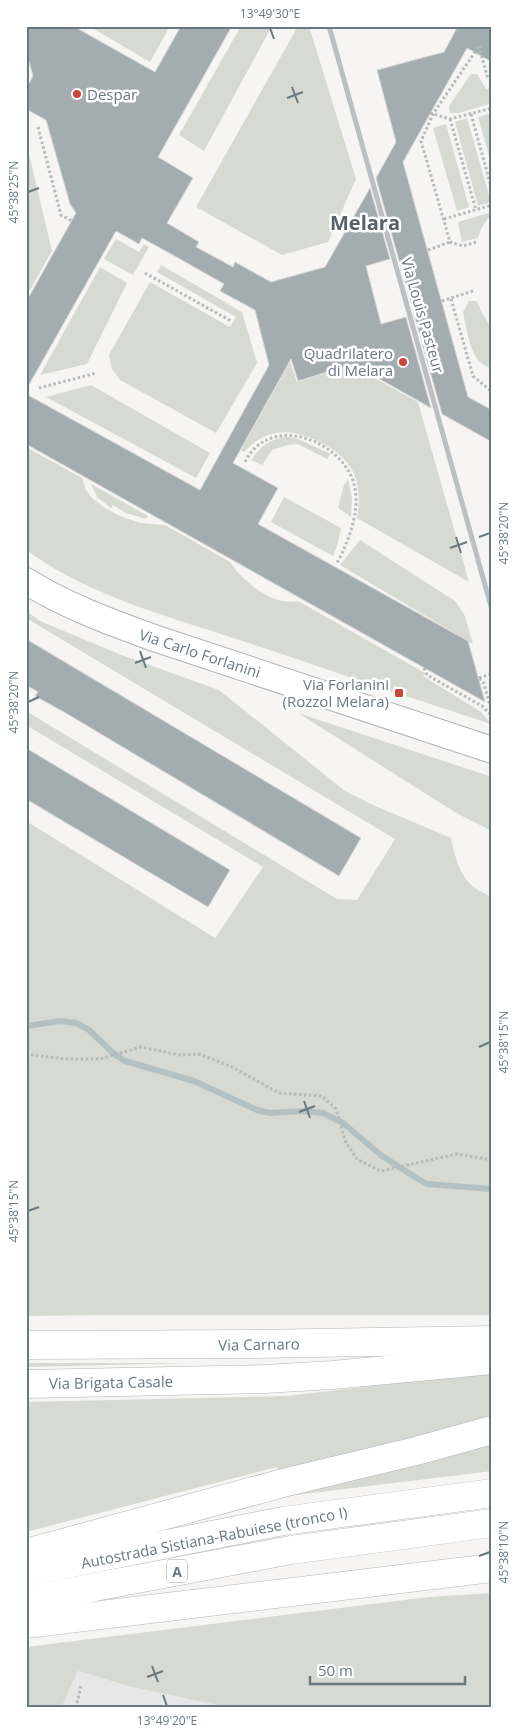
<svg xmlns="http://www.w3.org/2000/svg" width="518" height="1734" viewBox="0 0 518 1734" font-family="'Open Sans',sans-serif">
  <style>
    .built { fill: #e6e7e6 }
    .green { fill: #d6dad2 }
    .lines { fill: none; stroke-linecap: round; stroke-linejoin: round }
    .stream { stroke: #b4c1c3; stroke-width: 6 }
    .building { fill: #a3acaf; stroke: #d7d7d5 }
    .secondary-casing { stroke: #adb4b7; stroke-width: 28 }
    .primary-casing { stroke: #afb4b6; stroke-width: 29 }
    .highway-casing { stroke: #b1b5b7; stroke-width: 29 }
    .path { stroke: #b5b9ba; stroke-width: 3; stroke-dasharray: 2.5 2.5; stroke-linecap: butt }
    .street { stroke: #bbc0c2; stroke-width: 5 }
    .secondary { stroke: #fff; stroke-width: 26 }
    .primary { stroke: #fff; stroke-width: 28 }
    .highway { stroke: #fff; stroke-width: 28 }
    .ticks { fill: none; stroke: #687980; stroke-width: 2 }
    .poi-dot { fill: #cd443b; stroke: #fff; stroke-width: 2 }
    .labels { text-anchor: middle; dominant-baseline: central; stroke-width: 5; stroke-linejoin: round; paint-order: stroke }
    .shield { fill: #fff; stroke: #95a1a6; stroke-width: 1 }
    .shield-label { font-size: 14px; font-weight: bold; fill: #687980 }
    .poi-label { font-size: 15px; fill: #687980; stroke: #fff; text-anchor: end }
    .street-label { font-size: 15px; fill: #687980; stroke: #fff }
    .district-label { font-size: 20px; font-weight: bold; fill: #556166; stroke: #fff }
    .neatline { fill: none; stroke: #687980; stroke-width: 2 }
    .ticks-label { font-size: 12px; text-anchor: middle; fill: #687980 }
  </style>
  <rect width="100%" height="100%" fill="#f6f5f3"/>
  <path class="built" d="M78 1671 128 1686 231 1708H61Z"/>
  <g class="green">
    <path d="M89 26H170L150 62Z"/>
    <path d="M241 26H272L204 151 179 135Z"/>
    <path d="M298 26H309L356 179 328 242 282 255 196 207Z"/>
    <path d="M471 74H477L486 89 492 88V103L459 113H450L449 106Z"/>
    <path d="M491 113 492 116V166L478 117Z"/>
    <path d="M467 118 491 202 478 206 455 122Z"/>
    <path d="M446 124 469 207 457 211 433 128Z"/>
    <path d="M26 141 52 251 26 297Z"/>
    <path d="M492 212 481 229 478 238 462 242 458 222Z"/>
    <path d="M116 239 139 252 144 244 149 247 133 275 104 259Z"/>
    <path d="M161 265 242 312 257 363 216 433 120 380 112 369 109 355 150 282 230 327 236 317 157 272Z"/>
    <path d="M100 267 127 283 87 364 40 375Z"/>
    <path d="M469 301H477L482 313 492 329V368C470 365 467 330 463 312Z"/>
    <path d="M327 352 418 402 469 582 357 518C360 502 360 485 352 470 345 458 335 450 324 444 294 428 268 426 244 452L241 450 290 362 297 382 333 371Z"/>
    <path d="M91 385 210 453 196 478 46 397Z"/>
    <path d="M289 437 298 439 331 454 327 459 298 444 288 445 272 450 262 465 251 460C263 444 269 439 289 437Z"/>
    <path d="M26 447 82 478 86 490 92 498 105 508 120 516 140 523 165 525 230 562C244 582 271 606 298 601L425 673 423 676 481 712 491 724 406 696 407 689 394 686 392 692C333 671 274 651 215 632 149 611 83 591 26 550Z"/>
    <path d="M348 479 352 498 351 517 338 508 344 485Z"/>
    <path d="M91 484 148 516 146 519 126 513 113 505 111 508 97 497Z"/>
    <path d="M284 497 341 528 338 542 333 556 271 522Z"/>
    <path d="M360 540 455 601 465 616 473 644 340 565Z"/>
    <path d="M26 611 40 621 119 654 219 690 345 791 373 805 451 838C455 856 459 876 475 888 480 892 487 893 492 899V1315H116L26 1316V821L215 938 263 867 26 725V711L337 899 357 900 395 839 26 618Z"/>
    <path d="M298 713 492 777V831L458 814Z"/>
    <path d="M26 1363H189L26 1367Z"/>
    <path d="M492 1372V1471L288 1496 277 1467 26 1532V1402L287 1396Z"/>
    <path d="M492 1593V1708H231L128 1686 78 1671 61 1708H26V1647L429 1597Z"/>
  </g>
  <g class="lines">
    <path class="stream" d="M26 1026 61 1021 76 1023 89 1030 113 1053 125 1061 194 1081 257 1110 270 1113 304 1111 323 1113 343 1123 382 1156 415 1177 427 1184 492 1189"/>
  </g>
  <g class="building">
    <path d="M26 26H73L155 72 181 26H232L158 157 193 178 167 223 199 242 196 247 233 267 235 262 271 282 325 267 370 188 390 259 366 266 381 324 406 317 431 408 353 364 298 381 291 359 233 463 278 488 258 524 468 641 485 702 26 444V394L200 490 269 365 255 310 220 291 224 284 180 259 142 238 139 244 116 231 26 390V302L76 213 70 204 46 120 26 109V89L33 76 26 51Z"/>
    <path d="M458 26H492V62L467 48 403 162 468 397 492 410V442L442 414 376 178 396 142 377 70 444 52Z"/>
    <path d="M26 639 361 838 339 876 64 712 35 696 38 692 26 685Z"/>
    <path d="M26 748 230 870 208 907 26 799Z"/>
  </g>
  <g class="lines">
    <g class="secondary-casing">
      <path id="secondary" d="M26 581C66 606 110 622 154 638L492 750"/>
    </g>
    <g class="primary-casing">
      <g id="primary">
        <path d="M26 1345 253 1344 492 1340"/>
        <path d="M26 1384 265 1379 333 1375 492 1360"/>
      </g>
    </g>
    <g class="highway-casing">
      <g id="highway">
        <path d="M26 1553 283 1483 416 1451 492 1430"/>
        <path d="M26 1572 283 1521 492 1493"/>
        <path d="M26 1600 291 1550 492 1523"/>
        <path d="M26 1624 492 1568"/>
      </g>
    </g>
    <g class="path">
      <path d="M479 46 488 79"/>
      <path d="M430 113 450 119 492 108"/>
      <path d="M471 114 492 190"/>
      <path d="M450 119 476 210"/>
      <path d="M38 127 61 215 72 221"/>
      <path d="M444 219 492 205"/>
      <path d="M476 242 463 246 450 242 421 141 433 114 479 46 483 47"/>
      <path d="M428 250 450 242"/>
      <path d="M145 273 231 321"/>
      <path d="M451 299 473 376 492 392"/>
      <path d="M442 301 473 291"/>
      <path d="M39 388 96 373"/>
      <path d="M245 462C268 415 335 437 352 478 363 504 350 539 337 563"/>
      <path d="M424 668 427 675 482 706 492 716"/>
      <path d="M491 708 483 681 478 678 492 674"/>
      <path d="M26 1054 65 1059H100L141 1047 180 1055 199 1054 232 1067 279 1093 322 1096 336 1109 346 1143 358 1160 381 1171 457 1154 492 1160"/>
      <path d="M76 1708 81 1685"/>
    </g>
    <path class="street" d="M329 26 492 610"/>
    <use href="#secondary" class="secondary"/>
    <use href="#primary" class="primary"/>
    <use href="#highway" class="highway"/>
  </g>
  <path class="ticks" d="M270 28 274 39M292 87 298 103M287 98 303 92M28 192 39 188M456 537 461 553M479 537 490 533M450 548 467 542M140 651 146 668M135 663 151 657M28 702 39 697M479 1047 490 1042M304 1101 310 1118M299 1112 315 1106M28 1211 39 1207M479 1556 490 1552M152 1666 158 1682M147 1677 163 1671M163 1695 167 1706"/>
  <g class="poi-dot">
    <circle cx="77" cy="94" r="5"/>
    <circle cx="403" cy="362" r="5"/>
    <rect x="394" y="688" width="10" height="10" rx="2.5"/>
  </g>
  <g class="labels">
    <rect class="shield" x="167" y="1559.5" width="20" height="23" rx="4"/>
    <g class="shield-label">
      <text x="177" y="1571">A</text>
    </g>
    <g class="poi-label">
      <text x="87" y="94" text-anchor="start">Despar</text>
      <text x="393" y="353">Quadrilatero<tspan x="393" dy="17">di Melara</tspan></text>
      <text x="389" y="684">Via Forlanini<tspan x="389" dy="17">(Rozzol Melara)</tspan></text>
    </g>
    <g class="street-label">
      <text transform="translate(423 315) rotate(74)">Via Louis Pasteur</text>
      <text transform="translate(200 653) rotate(18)">Via Carlo Forlanini</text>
      <text transform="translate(259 1344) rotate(-1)">Via Carnaro</text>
      <text transform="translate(111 1382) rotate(-1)">Via Brigata Casale</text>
      <text transform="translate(214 1537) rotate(-11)">Autostrada Sistiana-Rabuiese (tronco I)</text>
    </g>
    <g class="district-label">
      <text x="365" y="222">Melara</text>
    </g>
  </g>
  <rect width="518" height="1734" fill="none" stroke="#ffffff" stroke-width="55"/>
  <path d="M310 1676v8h155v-8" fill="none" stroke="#687980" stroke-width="2.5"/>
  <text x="318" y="1676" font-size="15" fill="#687980" stroke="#ffffff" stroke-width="4" paint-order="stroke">50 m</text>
  <rect x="28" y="28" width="462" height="1678" class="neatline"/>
  <g class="ticks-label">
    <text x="270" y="18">13°49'30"E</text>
    <text transform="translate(14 192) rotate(-90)" y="4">45°38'25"N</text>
    <text transform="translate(504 533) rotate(-90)" y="4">45°38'20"N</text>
    <text transform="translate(14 702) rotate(-90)" y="4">45°38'20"N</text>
    <text transform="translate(504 1042) rotate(-90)" y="4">45°38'15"N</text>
    <text transform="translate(14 1211) rotate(-90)" y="4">45°38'15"N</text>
    <text transform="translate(504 1552) rotate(-90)" y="4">45°38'10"N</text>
    <text x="167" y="1725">13°49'20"E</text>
  </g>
</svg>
